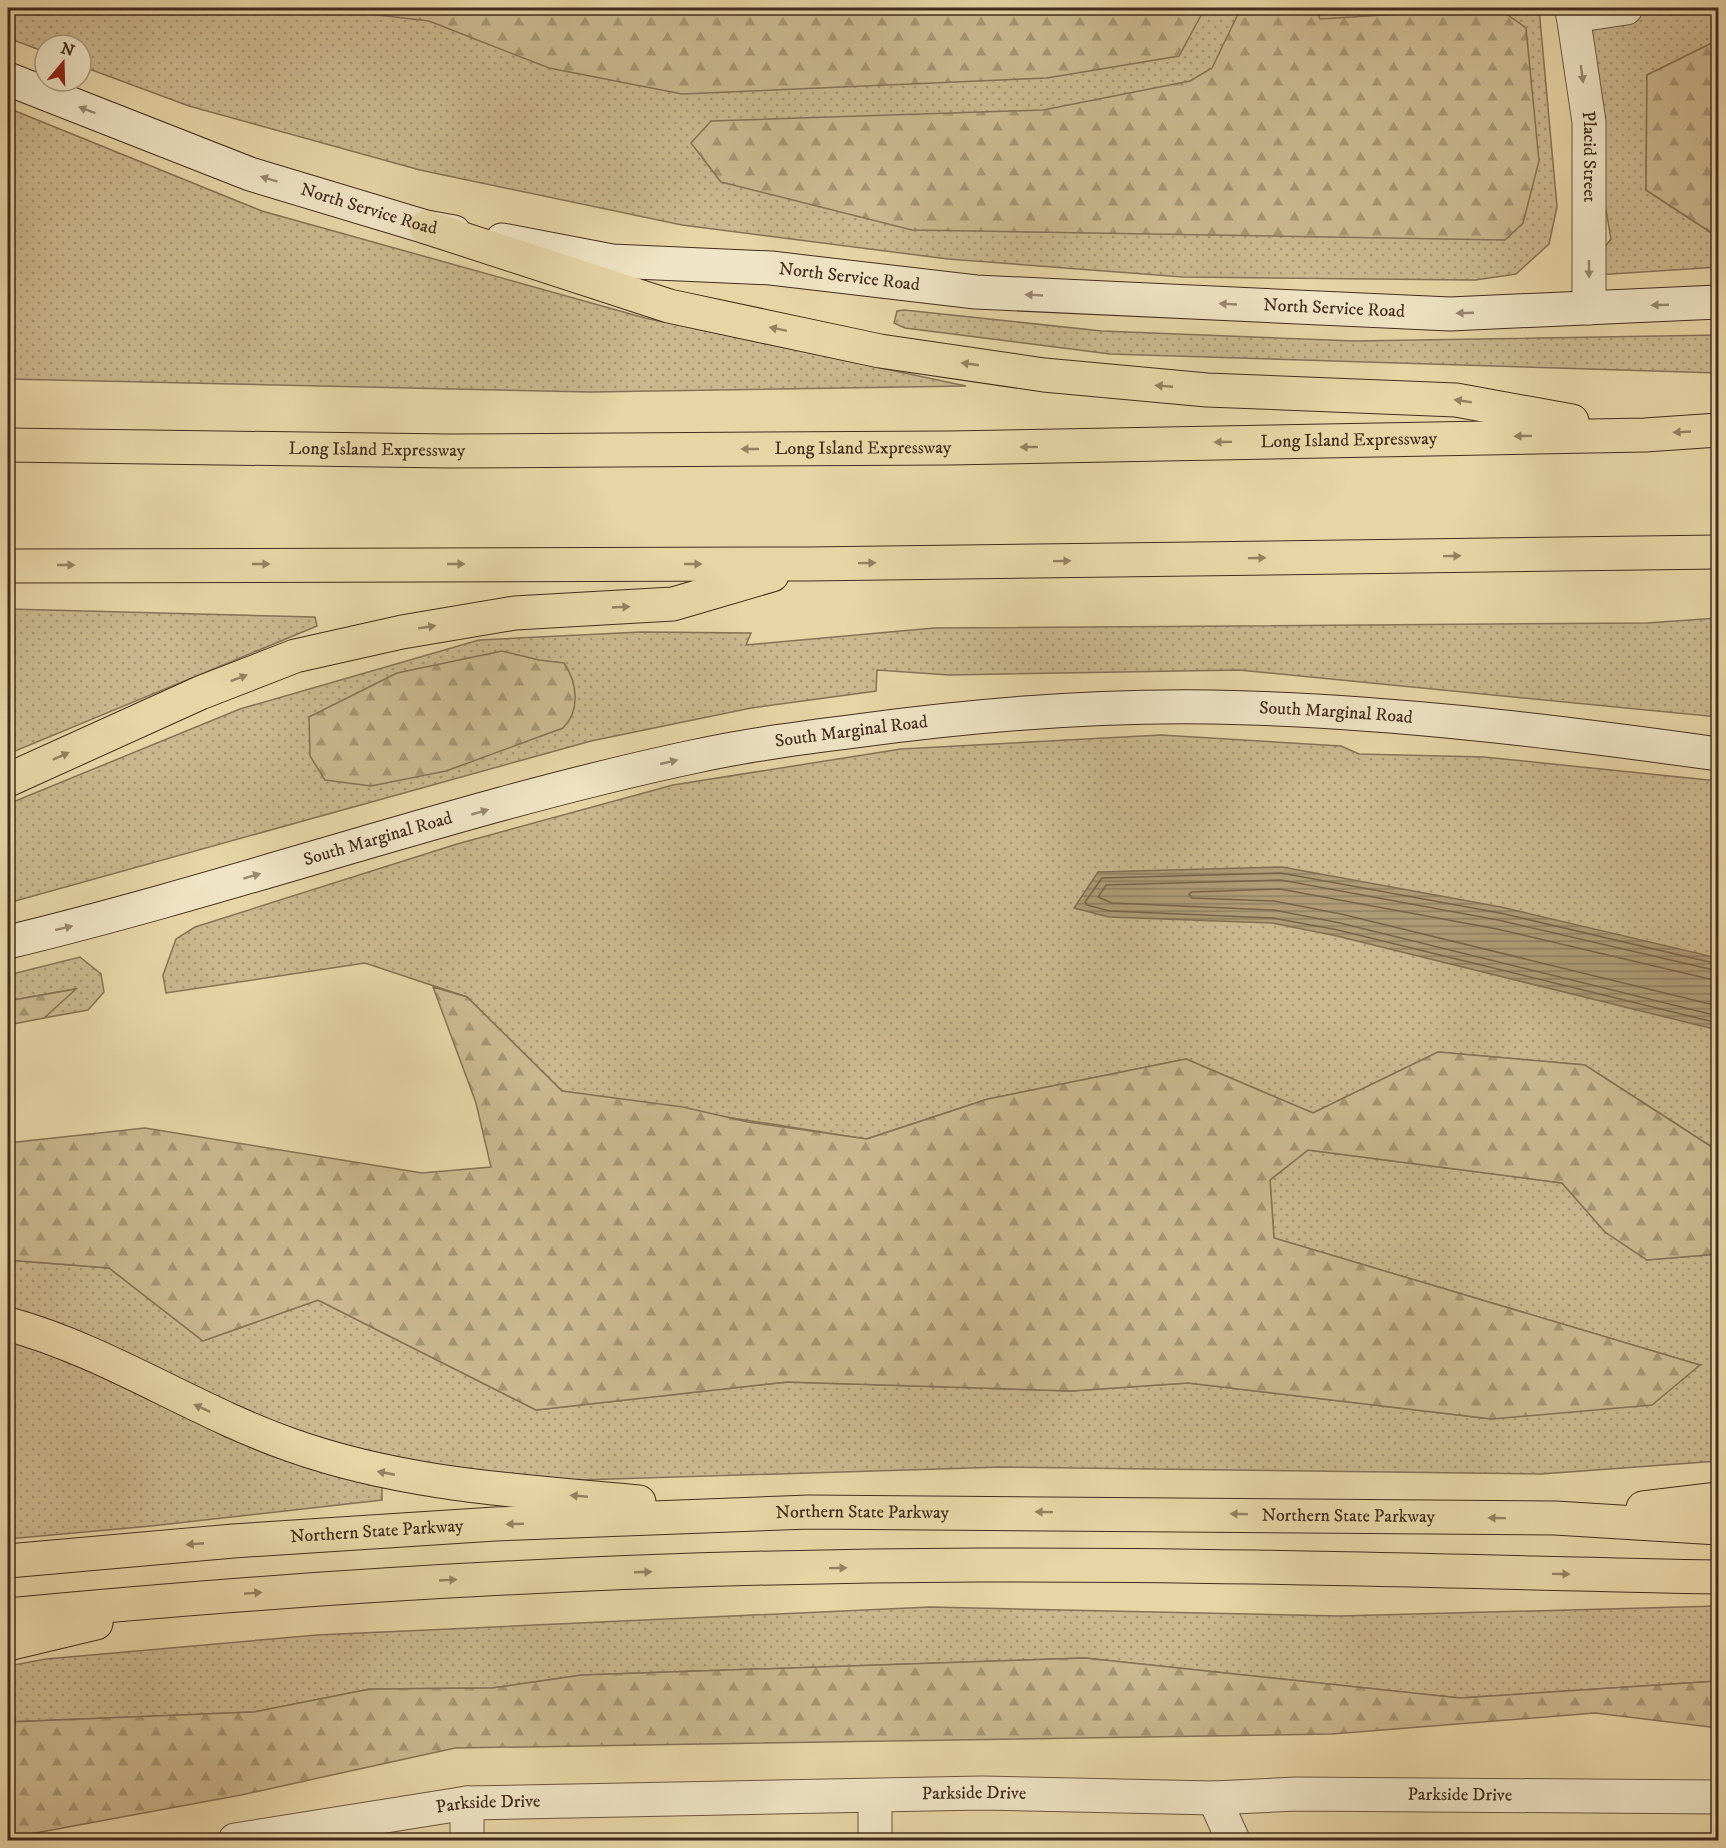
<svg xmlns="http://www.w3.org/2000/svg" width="1726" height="1848" viewBox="0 0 1726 1848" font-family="'IM FELL DW Pica',serif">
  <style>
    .grass { fill: url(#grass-dots); stroke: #877256; stroke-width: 1.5 }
    .forest { fill: url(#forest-firs); stroke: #877256; stroke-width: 1.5 }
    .water { fill: url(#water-rules); stroke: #846f53; stroke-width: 1.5 }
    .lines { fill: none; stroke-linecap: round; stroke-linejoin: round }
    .shore { stroke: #79644a; stroke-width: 1.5 }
    .street-casing { stroke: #6c563f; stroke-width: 35 }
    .secondary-casing { stroke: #432c1d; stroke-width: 35 }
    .highway-casing { stroke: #432c1d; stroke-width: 35 }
    .street { stroke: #efe4c5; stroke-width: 33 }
    .secondary { stroke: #efe4c5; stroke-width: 33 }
    .highway { stroke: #e7d5a6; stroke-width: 33 }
    .oneway { fill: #998871 }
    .oneway2 { fill: #958062 }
    .labels { text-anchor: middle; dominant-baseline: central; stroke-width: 5; stroke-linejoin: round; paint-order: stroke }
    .street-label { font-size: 18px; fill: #432c1d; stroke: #efe4c5 }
  </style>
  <defs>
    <pattern id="grass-dots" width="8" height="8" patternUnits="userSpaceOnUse" patternTransform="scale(1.5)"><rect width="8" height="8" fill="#cbb88f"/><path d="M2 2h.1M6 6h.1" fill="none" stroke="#a69674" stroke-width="1.8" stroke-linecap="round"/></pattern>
    <pattern id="forest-firs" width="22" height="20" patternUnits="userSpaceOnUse" patternTransform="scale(1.5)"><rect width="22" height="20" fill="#cbb88f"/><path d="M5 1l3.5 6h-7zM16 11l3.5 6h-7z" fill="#a69674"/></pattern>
    <pattern id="water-rules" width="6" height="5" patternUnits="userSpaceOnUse" patternTransform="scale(1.5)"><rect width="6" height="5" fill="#af9c77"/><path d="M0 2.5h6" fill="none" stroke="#907f61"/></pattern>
  </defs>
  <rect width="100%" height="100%" fill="#e7d5a6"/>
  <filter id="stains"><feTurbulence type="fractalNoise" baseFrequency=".00333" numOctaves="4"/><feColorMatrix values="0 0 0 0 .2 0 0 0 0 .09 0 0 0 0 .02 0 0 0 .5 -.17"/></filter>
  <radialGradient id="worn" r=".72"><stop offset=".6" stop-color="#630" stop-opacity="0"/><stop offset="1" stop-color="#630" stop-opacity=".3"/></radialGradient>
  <g class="grass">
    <path d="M8 8H1539L1557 207 1549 244 1516 274 1475 280 1183 277 948 259 682 225 420 170 189 106 81 66V45H45V52L8 38Z"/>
    <path d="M1626 8H1718V40L1647 75 1646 190 1718 237V267L1582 276 1611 239 1573 16Z"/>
    <path d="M8 108 262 211 645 318 966 386 591 392 8 379Z"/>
    <path d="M904 310 1102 331 1355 341 1718 335V373L1110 354 905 328 894 323 897 311Z"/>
    <path d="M8 609 315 617 317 626 8 754Z"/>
    <path d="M1718 618V717L1239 670 949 675 877 670 876 691 751 708 591 741 8 903V804L240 709 479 640 641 632 751 633 746 645 934 628 1647 623Z"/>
    <path d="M1161 735 1341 746 1359 754 1484 757 1718 781V1151L1585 1065 1438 1052 1313 1113 1186 1059 988 1099 866 1139 562 1091 467 997 365 963 166 993 163 975 176 939 195 927 457 844 673 785 901 749Z"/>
    <path d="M80 957 101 974 104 992 88 1010 44 1018 75 989 8 1001V975Z"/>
    <path d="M1308 1150 1562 1183 1605 1232 1647 1260 1718 1254V1461L1541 1474 1002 1467 515 1482 371 1458 278 1424 8 1311V1260L109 1268 203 1341 318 1300 536 1410 787 1382 1071 1391 1188 1383 1492 1419 1700 1365 1274 1238 1270 1180Z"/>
    <path d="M8 1337 31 1343 305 1466 382 1487V1500L151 1526 8 1539Z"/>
    <path d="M1718 1606V1681L1460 1698 1085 1658 582 1675 492 1688 370 1689 254 1712 8 1722V1666L46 1659 317 1635 930 1607 1340 1616Z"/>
  </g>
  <g class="forest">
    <path d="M317 8H1205L1179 56 1047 78 682 94 549 68 429 21Z"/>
    <path d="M1236 8H1316L1320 19 1498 8 1526 28 1539 161 1523 223 1505 240 912 230 721 182 691 143 711 121 1043 110 1190 81 1212 68 1238 14Z"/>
    <path d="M1718 40V237L1646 190 1647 75Z"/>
    <path d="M502 651 539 660 564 663C577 682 581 710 563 728L446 771 371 786 325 780 310 756 309 717 397 673Z"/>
    <path d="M433 987 467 997 562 1091 683 1107 748 1122 867 1139 988 1099 1186 1059 1313 1113 1438 1052 1585 1065 1718 1151V1254L1647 1260 1605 1232 1562 1183 1308 1150 1270 1180 1274 1238 1700 1365 1652 1405 1492 1419 1188 1383 1071 1391 787 1382 536 1410 318 1300 203 1341 109 1268 8 1260V1143L145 1128 422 1173 491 1167 476 1103Z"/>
    <path d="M76 989 44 1018 8 1025V1001Z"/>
    <path d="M1085 1658 1460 1698 1718 1681V1728L1595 1713 1332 1734 455 1748 241 1795 8 1838V1722L254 1712 370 1689 492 1688 582 1675Z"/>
  </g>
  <path class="water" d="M1282 867 1501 907 1718 958V1030L1337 936 1272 923 1109 917 1074 908 1098 872Z"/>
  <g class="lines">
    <g class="shore">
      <path d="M1718 964 1500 913 1281 873 1102 878 1085 902 1087 905 1110 911 1273 918 1338 930 1718 1023"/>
      <path d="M1718 971 1498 920 1281 880 1106 885 1098 897 1112 903 1274 910 1340 923 1718 1016"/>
      <path d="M1718 981 1497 929 1280 889 1192 892 1189 894 1192 898 1274 901 1341 914 1718 1006"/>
    </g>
    <g class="street-casing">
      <g id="street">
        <path id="s1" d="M1572 8 1589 122V308"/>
        <path d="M1573 16 1626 8"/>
        <path d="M875 1797V1840"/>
        <path d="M1214 1798 1233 1840"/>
        <path d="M467 1803V1840"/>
        <path id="s2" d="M235 1840 467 1803 982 1793 1214 1798 1296 1794 1718 1797"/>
      </g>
    </g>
    <g class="secondary-casing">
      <g id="secondary">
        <path id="s3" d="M8 79 250 174 426 227 454 232"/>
        <path id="s4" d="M502 240 612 261 771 268 976 292 1450 314 1718 302"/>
        <path id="s5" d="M8 942C237 887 462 806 692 757 746 745 801 738 856 731 974 715 1094 705 1213 707 1382 710 1552 731 1718 754"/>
      </g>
    </g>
    <g class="highway-casing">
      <g id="highway">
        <path d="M426 227 669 306 880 351 1044 375 1207 390 1456 400 1572 421"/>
        <path id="s6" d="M8 445 448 451 949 448 1645 435 1718 430"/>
        <path d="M8 566 808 564 1718 552"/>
        <path d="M8 780 200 693 295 656 402 632 515 613 673 604 772 575"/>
        <path d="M8 1324C107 1351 194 1411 291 1445 403 1485 521 1491 639 1502"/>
        <path d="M1643 1508 1718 1499"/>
        <path id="s7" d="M8 1561 233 1541 495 1524 809 1512 1555 1518 1718 1528"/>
        <path d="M8 1615C330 1584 654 1566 978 1565 1225 1564 1472 1572 1718 1577"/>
        <path d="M8 1644 96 1623"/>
      </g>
    </g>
    <use href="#street" class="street"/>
    <use href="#secondary" class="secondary"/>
    <use href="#highway" class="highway"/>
  </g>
  <defs><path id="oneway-solid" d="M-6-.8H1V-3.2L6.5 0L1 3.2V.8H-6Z" transform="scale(1.5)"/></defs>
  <g class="oneway">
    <use href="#oneway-solid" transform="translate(1582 74) rotate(82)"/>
    <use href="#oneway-solid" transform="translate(87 110) rotate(-159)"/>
    <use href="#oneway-solid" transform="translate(269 179) rotate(-163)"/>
    <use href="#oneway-solid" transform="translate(1589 269) rotate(90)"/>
    <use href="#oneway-solid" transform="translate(1034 295) rotate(-177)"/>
    <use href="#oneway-solid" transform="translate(1228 304) rotate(-177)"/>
    <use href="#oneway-solid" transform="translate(1660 305) rotate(178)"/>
    <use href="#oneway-solid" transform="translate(1465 313) rotate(178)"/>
    <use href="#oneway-solid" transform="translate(669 762) rotate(-13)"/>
    <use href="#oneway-solid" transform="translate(480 812) rotate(-16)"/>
    <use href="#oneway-solid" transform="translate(252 876) rotate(-16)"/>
    <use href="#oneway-solid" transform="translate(64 928) rotate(-13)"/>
  </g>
  <g class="oneway2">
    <use href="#oneway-solid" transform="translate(778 329) rotate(-168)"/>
    <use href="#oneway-solid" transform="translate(970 364) rotate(-172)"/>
    <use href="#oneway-solid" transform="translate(1164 386) rotate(-175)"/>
    <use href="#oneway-solid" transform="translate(1463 401) rotate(-171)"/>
    <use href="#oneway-solid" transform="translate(1682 432) rotate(177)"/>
    <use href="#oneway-solid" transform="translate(1523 436) rotate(179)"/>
    <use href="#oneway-solid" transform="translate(1223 442) rotate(179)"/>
    <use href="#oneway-solid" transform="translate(1029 447) rotate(179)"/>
    <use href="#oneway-solid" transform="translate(750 449) rotate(180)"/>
    <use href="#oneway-solid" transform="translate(1452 556) rotate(-1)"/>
    <use href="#oneway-solid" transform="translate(1257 558) rotate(-1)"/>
    <use href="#oneway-solid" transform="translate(1062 561) rotate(-1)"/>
    <use href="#oneway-solid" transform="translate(867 563) rotate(-1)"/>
    <use href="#oneway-solid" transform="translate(261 564)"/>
    <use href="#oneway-solid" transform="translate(456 564)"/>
    <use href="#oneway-solid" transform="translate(693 564)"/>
    <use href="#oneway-solid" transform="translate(66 565)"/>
    <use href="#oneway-solid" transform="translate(621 607) rotate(-3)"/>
    <use href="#oneway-solid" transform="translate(427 627) rotate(-9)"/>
    <use href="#oneway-solid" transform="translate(239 678) rotate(-21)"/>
    <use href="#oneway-solid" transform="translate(61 756) rotate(-24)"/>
    <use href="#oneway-solid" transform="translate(202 1408) rotate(-155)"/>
    <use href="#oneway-solid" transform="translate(386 1473) rotate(-169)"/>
    <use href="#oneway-solid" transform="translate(579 1496) rotate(-175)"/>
    <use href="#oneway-solid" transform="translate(1044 1512) rotate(-179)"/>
    <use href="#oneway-solid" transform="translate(1239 1514) rotate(-179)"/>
    <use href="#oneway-solid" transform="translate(1497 1518) rotate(-179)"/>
    <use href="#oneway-solid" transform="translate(515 1524) rotate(178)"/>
    <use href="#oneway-solid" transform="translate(195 1544) rotate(175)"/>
    <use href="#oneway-solid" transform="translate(838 1568) rotate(-1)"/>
    <use href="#oneway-solid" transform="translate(643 1572) rotate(-2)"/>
    <use href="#oneway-solid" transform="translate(1561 1574) rotate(1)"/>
    <use href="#oneway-solid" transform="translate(448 1580) rotate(-3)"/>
    <use href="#oneway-solid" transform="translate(253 1593) rotate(-5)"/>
  </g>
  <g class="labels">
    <g class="street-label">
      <text stroke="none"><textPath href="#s1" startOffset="150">Placid Street</textPath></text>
      <text stroke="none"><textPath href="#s3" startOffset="384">North Service Road</textPath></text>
      <text stroke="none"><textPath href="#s4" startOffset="350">North Service Road</textPath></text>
      <text stroke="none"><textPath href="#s4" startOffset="836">North Service Road</textPath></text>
      <text stroke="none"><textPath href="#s6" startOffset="1341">Long Island Expressway</textPath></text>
      <text stroke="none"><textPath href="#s6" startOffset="855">Long Island Expressway</textPath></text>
      <text stroke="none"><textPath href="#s6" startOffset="369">Long Island Expressway</textPath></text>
      <text stroke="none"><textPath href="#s5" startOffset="1356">South Marginal Road</textPath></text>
      <text stroke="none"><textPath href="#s5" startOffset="870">South Marginal Road</textPath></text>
      <text stroke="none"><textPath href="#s5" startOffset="384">South Marginal Road</textPath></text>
      <text stroke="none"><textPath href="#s7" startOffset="856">Northern State Parkway</textPath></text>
      <text stroke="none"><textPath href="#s7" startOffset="1342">Northern State Parkway</textPath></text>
      <text stroke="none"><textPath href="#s7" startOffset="370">Northern State Parkway</textPath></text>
      <text stroke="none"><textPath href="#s2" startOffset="742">Parkside Drive</textPath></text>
      <text stroke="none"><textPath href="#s2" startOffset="1228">Parkside Drive</textPath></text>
      <text stroke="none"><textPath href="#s2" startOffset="256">Parkside Drive</textPath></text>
    </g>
  </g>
  <rect width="1726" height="1848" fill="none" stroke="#e7d5a6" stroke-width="30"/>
  <rect x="9" y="9" width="1708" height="1830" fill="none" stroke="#432c1d" stroke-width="3"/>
  <rect x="15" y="15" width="1696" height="1818" fill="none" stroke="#432c1d" stroke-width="1.5"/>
  <g transform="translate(63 63) rotate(19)"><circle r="28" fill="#efe4c5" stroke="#aa9a82" stroke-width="1.5"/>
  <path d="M0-4.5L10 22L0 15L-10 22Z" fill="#8f2418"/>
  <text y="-9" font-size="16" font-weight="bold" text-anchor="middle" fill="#432c1d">N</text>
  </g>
  <rect width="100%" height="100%" filter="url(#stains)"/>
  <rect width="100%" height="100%" fill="url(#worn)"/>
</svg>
